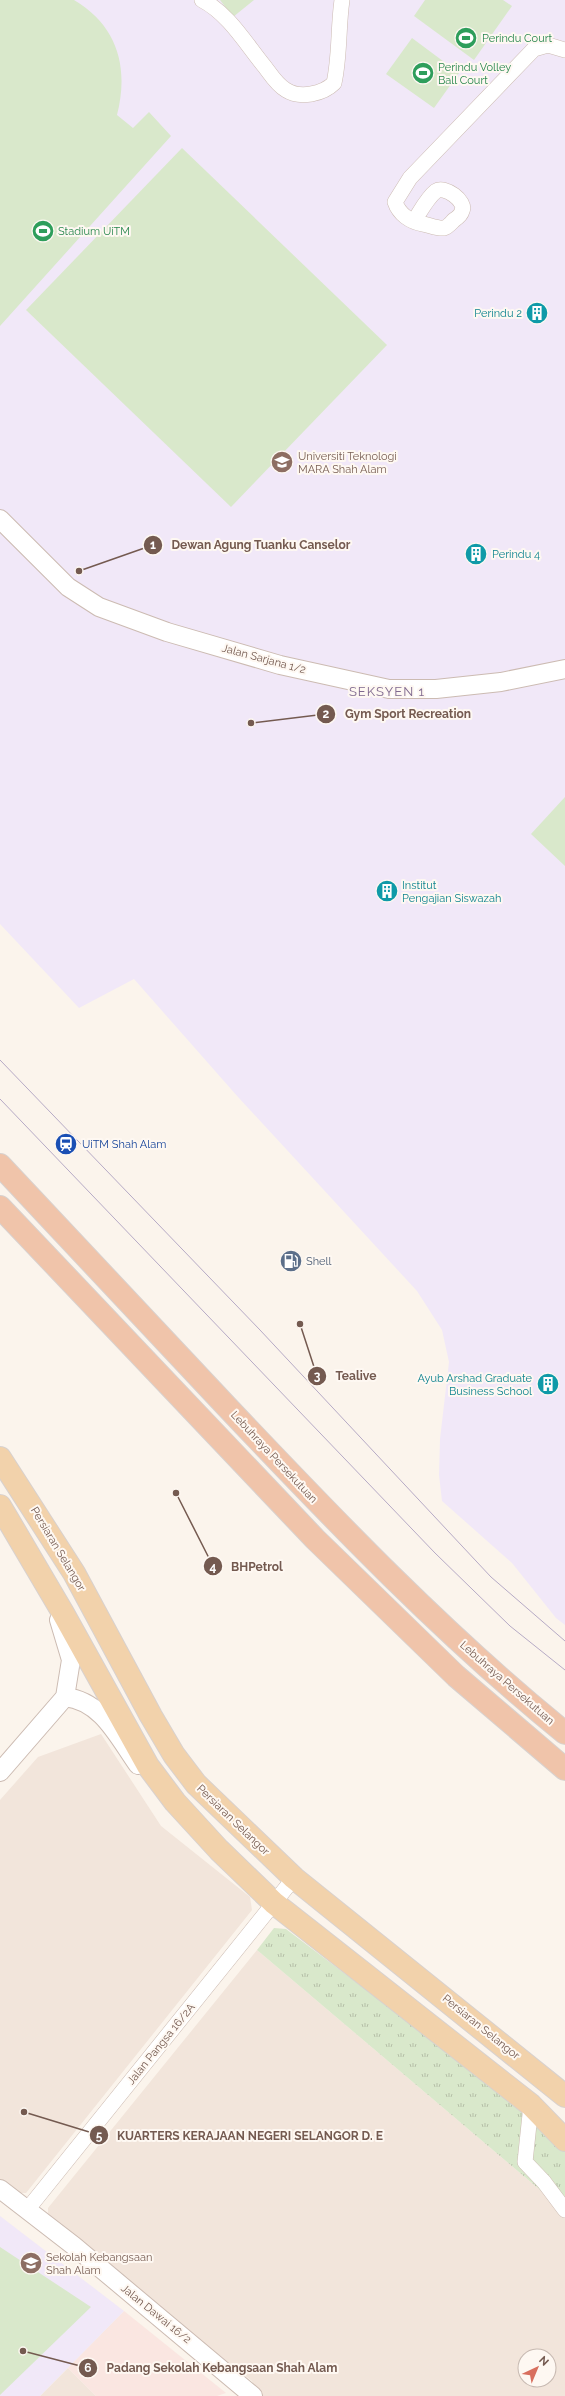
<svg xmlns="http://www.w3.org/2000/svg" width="565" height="2396" viewBox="0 0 565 2396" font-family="Raleway,sans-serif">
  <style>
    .residential { fill: #f2e5db; fill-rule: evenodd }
    .commercial { fill: #fae6e1 }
    .education { fill: #f1e8f8 }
    .grass { fill: url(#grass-tufts) }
    .pitch { fill: #d9e8cb }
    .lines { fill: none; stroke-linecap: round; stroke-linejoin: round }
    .minor-casing { stroke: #ccbbb2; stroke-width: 16 }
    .tertiary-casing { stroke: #ccbbb2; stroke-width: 20 }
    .primary-casing { stroke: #d8d1ce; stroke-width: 24 }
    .trunk-casing { stroke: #d8d1ce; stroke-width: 24 }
    .minor { stroke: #fff; stroke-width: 15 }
    .tertiary { stroke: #fff; stroke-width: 18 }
    .primary { stroke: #f2d2ab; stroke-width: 22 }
    .trunk { stroke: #f0c4aa; stroke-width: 22 }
    .tram { stroke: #b6aac5; stroke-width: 1 }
    .labels { text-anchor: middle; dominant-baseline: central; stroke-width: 4; stroke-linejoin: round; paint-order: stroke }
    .leisure-label { font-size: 11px; fill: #27864d; stroke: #fef8f2; text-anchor: start }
    .culture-label { font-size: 11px; fill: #0d838f; stroke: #fef8f2; text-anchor: end }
    .education-label { font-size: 11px; fill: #785e54; stroke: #fef8f2; text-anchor: start }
    .street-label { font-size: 11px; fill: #745a50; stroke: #fef8f2 }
    .transit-label { font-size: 11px; fill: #164399; stroke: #fef8f2; text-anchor: start }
    .service-label { font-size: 11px; fill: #4e5e75; stroke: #fef8f2; text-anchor: start }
    .quarter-label { font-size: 13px; letter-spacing: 1px; fill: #7f698f; stroke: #fef8f2 }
    .leader { fill: none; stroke: #745a50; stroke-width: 1.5 }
    .callout-dot { fill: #745a50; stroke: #fef8f2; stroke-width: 1.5 }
    .mark-label { font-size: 12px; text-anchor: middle; font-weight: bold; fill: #fff }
    .callout-label { font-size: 12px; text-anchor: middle; font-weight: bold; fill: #745a50; stroke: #fef8f2; stroke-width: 4; stroke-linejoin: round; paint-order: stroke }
  </style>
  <defs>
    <pattern id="grass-tufts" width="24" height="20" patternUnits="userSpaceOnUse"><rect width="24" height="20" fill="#d9e8cb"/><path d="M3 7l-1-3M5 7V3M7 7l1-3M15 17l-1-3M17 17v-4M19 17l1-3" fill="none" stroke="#b5bfa7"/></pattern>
  </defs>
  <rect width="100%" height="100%" fill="#fbf4ec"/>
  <g class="residential">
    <path d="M101 1734 161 1826 250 1897 252 1910 26 2193H12L0 2183V1800L38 1757Z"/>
    <path d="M257 1950 565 2211V2396H258L252 2381 48 2224V2208ZM525 2356H549V2380H525Z"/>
    <path d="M68 2368 96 2396H40Z"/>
  </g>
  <path class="commercial" d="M124 2311 226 2393 217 2396H96L68 2368Z"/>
  <g class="education">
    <path d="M0 0H565V1625L556 1618 512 1563 442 1501 439 1475 440 1439 449 1362 442 1330 417 1291 238 1097 134 979 79 1008 0 924Z"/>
    <path d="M0 2216 124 2311 40 2396H0Z"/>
  </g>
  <path class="grass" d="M274 1928 286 1929 535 2118 565 2148V2211L257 1950Z"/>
  <g class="pitch">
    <path d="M0 0H74C118 26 129 68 117 115L133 128 149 112 171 136 0 326Z"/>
    <path d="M220 0H254L233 17Z"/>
    <path d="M425 0H503L512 6 474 60 414 16Z"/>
    <path d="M412 38 459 73 434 108 386 74Z"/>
    <path d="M182 148 387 345 231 507 26 310Z"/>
    <path d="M565 797V866L531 834Z"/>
    <path d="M0 2247 91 2307 0 2395Z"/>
  </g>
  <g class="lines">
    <g class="minor-casing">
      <g id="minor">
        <path d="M202 0C229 14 246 44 265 67 271 75 277 85 286 90 300 99 323 94 334 83 340 56 338 28 342 0"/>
        <path d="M414 221C420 212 427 198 436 191 444 185 467 201 462 211 461 215 457 218 454 220 451 223 448 227 444 228 438 229 429 225 423 224 410 222 399 214 395 202L410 178 534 49 548 45 565 50"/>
        <path d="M531 2105 525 2162 544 2182 565 2210"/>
        <path d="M27 2210 294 1878"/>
      </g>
    </g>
    <g class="tertiary-casing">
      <g id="tertiary">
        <path d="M0 519 68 587 99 607 167 632 280 665 389 689H436L501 682 565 669"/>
        <path d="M65 1697C102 1701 118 1737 138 1765"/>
        <path d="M0 1772 65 1697 71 1660 59 1620"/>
        <path d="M0 2189 74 2246 253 2396"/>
      </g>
    </g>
    <g class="primary-casing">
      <g id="primary">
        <path d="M0 1458 74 1573 151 1716 174 1755 196 1784 294 1878 565 2096"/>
        <path d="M0 1506 63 1613 148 1766 175 1802 219 1850 274 1903 531 2105 565 2140"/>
      </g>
    </g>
    <g class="trunk-casing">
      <g id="trunk">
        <path d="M0 1165C76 1246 153 1327 229 1409 336 1522 444 1635 565 1733"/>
        <path d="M0 1207 315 1539 456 1676 565 1769"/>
      </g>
    </g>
    <use href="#minor" class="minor"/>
    <use href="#tertiary" class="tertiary"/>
    <use href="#primary" class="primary"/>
    <use href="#trunk" class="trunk"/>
    <g class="tram">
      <path d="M0 1060 260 1330 491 1577 565 1641"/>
      <path d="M0 1099 435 1553 510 1626 565 1670"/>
    </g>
  </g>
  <defs>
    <g id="stadium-disc" transform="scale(1.15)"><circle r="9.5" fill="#2e9e5b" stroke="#fef8f2"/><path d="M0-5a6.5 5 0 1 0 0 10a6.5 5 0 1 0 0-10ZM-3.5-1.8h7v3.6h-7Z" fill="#fff"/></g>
    <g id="building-disc" transform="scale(1.15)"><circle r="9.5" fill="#0f9aa8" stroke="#fef8f2"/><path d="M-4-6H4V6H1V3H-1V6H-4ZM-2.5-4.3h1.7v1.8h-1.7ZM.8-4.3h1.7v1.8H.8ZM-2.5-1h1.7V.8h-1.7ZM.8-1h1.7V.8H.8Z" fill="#fff"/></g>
    <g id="university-disc" transform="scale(1.15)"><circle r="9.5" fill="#8d6e63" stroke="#fef8f2"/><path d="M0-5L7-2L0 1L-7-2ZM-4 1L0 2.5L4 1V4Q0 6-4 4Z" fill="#fff"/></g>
    <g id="station-disc" transform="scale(1.15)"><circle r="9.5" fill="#1a4fb4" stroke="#fef8f2"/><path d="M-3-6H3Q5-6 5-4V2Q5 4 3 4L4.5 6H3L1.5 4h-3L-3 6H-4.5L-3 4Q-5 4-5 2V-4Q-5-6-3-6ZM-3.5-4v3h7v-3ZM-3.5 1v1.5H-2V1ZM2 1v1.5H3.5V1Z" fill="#fff"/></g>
    <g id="fuel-disc" transform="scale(1.15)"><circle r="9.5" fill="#5c6f8a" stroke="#fef8f2"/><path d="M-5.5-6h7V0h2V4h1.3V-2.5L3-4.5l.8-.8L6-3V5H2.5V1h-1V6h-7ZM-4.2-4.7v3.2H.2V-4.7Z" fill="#fff"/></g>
    <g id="school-disc" transform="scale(1.15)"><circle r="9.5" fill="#8d6e63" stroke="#fef8f2"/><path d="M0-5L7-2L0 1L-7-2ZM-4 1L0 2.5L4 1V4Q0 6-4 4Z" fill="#fff"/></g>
  </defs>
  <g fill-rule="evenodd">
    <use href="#stadium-disc" x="466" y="38"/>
    <use href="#stadium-disc" x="423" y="73"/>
    <use href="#stadium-disc" x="43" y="231"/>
    <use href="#building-disc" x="537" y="313"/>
    <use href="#university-disc" x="282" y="462"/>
    <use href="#building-disc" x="476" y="554"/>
    <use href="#building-disc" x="387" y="891"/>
    <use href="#station-disc" x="66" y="1144"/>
    <use href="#fuel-disc" x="291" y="1261"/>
    <use href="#building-disc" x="548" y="1384"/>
    <use href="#school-disc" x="31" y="2263"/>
  </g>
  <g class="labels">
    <g class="leisure-label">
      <text x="482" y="38">Perindu Court</text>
      <text x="438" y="67">Perindu Volley<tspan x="438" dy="13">Ball Court</tspan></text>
      <text x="58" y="231">Stadium UiTM</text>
    </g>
    <g class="culture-label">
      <text x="522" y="313">Perindu 2</text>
      <text x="492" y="554" text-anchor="start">Perindu 4</text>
      <text x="402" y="885" text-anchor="start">Institut<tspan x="402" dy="13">Pengajian Siswazah</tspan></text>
      <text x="532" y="1378">Ayub Arshad Graduate<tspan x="532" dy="13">Business School</tspan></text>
    </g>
    <g class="education-label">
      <text x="298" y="456">Universiti Teknologi<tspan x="298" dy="13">MARA Shah Alam</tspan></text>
      <text x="46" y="2257">Sekolah Kebangsaan<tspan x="46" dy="13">Shah Alam</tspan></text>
    </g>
    <g class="street-label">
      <text transform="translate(264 659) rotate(15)">Jalan Sarjana 1/2</text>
      <text transform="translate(274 1457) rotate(47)">Lebuhraya Persekutuan</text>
      <text transform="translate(58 1549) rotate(59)">Persiaran Selangor</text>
      <text transform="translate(507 1683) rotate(41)">Lebuhraya Persekutuan</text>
      <text transform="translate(233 1820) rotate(44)">Persiaran Selangor</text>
      <text transform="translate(481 2027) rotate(39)">Persiaran Selangor</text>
      <text transform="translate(161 2044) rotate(-51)">Jalan Pangsa 16/2A</text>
      <text transform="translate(156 2314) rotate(39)">Jalan Dawai 16/2</text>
    </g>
    <g class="transit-label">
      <text x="82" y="1144">UiTM Shah Alam</text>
    </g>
    <g class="service-label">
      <text x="306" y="1261">Shell</text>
    </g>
    <g class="quarter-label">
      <text x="387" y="691">SEKSYEN 1</text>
    </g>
  </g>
  <path class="leader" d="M79 571L153 545M251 723L326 714M300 1324L317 1376M176 1493L213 1566M24 2112L99 2135M23 2351L88 2368"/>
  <g class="callout-dot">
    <circle cx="79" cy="571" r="4"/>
    <circle cx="251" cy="723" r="4"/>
    <circle cx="300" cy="1324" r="4"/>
    <circle cx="176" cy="1493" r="4"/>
    <circle cx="24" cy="2112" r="4"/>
    <circle cx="23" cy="2351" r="4"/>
    <circle cx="153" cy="545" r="10"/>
    <circle cx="326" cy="714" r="10"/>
    <circle cx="317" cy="1376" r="10"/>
    <circle cx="213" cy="1566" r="10"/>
    <circle cx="99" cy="2135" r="10"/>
    <circle cx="88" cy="2368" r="10"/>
  </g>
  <g class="mark-label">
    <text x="153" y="549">1</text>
    <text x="326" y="718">2</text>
    <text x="317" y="1380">3</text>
    <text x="213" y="1571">4</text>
    <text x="99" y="2140">5</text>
    <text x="88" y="2372">6</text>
  </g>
  <g class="callout-label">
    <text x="261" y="549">Dewan Agung Tuanku Canselor</text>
    <text x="408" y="718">Gym Sport Recreation</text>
    <text x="356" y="1380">Tealive</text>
    <text x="257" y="1571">BHPetrol</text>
    <text x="250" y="2140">KUARTERS KERAJAAN NEGERI SELANGOR D. E</text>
    <text x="222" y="2372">Padang Sekolah Kebangsaan Shah Alam</text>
  </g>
  <g transform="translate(537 2368) rotate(44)"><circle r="19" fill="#fef8f2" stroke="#c7b9b1"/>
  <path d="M0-3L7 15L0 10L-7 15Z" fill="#d86f5e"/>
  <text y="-6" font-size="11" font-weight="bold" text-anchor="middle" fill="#745a50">N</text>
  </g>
</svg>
